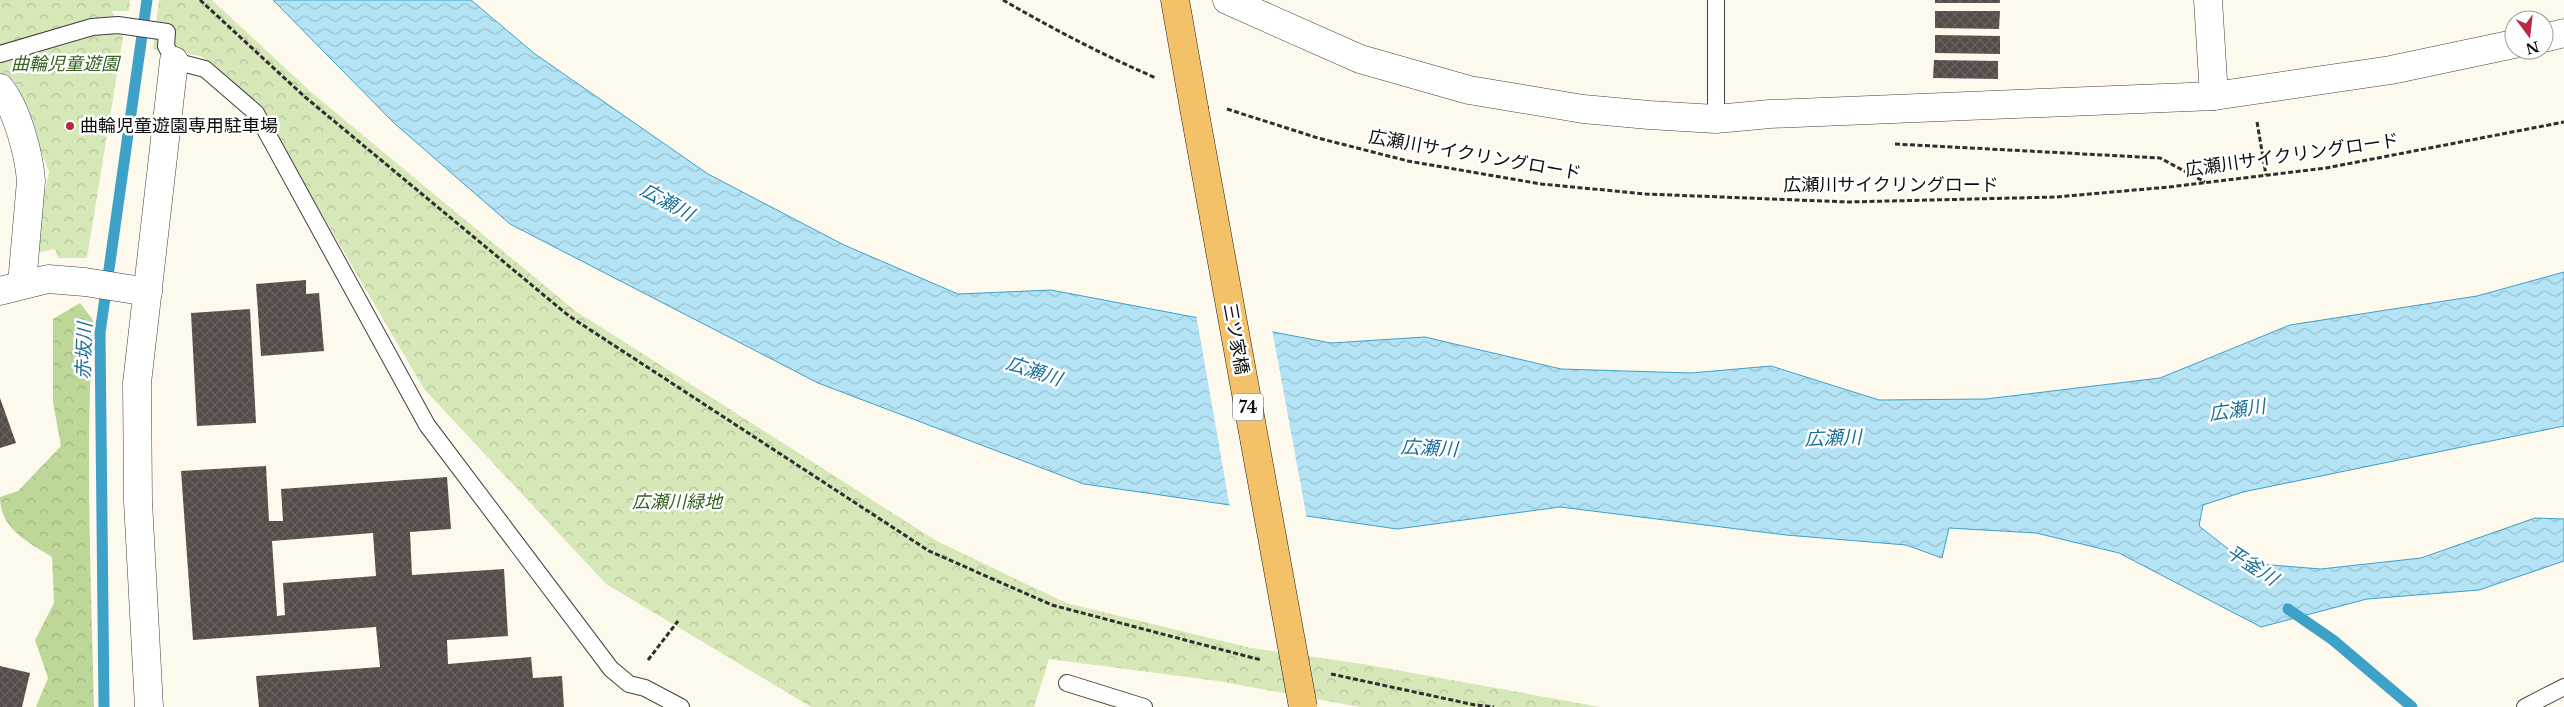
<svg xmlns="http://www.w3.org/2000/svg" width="2564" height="707" viewBox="0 0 2564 707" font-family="'Libre Baskerville','Noto Sans JP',serif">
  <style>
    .forest { fill: url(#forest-crowns) }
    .park { fill: url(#park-crowns) }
    .water { fill: url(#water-waves); stroke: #3da1c8 }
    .pier { fill: #fef9ed }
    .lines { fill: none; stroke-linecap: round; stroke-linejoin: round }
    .stream { stroke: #3da1c8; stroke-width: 11 }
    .building { fill: url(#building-cross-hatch); fill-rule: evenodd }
    .service-casing { stroke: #404040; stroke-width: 18 }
    .minor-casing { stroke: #404040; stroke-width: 29 }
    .primary-casing { stroke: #1e1e1e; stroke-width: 29 }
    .path { stroke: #2f2f2f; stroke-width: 3; stroke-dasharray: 5 2.5; stroke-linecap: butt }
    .service { stroke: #fff; stroke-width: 16 }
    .minor { stroke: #fff; stroke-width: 28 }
    .primary { stroke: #f3c168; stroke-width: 28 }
    .primary-bridge-casing { stroke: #1e1e1e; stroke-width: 29; stroke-linecap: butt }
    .primary-bridge { stroke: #f3c168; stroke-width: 28 }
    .poi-dot { fill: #b72a42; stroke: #fff; stroke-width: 2 }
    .labels { text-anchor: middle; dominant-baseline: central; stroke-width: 5; stroke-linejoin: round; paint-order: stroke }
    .shield { fill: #fff; stroke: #565656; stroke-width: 1 }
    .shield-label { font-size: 16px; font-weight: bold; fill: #0d0d0d }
    .park-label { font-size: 18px; font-style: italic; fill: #356220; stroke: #fff }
    .poi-label { font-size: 18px; fill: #0d0d0d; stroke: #fff; text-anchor: start }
    .street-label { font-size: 18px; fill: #0d0d0d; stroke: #fff }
    .water-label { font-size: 19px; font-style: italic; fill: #1b7199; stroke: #fff }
  </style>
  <defs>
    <pattern id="forest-crowns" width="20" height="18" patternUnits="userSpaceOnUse" patternTransform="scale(1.25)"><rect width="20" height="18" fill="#bcd798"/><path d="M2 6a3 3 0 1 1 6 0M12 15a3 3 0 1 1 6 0" fill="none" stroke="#a0b782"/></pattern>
    <pattern id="park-crowns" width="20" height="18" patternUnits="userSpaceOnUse" patternTransform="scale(1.25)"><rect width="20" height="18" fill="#d6e7b8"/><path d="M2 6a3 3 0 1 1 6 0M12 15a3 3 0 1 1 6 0" fill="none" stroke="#b6c59d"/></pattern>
    <pattern id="water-waves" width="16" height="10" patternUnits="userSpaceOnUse" patternTransform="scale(1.25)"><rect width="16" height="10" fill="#b3e3f4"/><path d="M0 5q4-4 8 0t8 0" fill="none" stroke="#99c2d0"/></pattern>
    <pattern id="building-cross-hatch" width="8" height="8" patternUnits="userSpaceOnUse" patternTransform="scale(1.25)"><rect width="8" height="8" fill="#554c49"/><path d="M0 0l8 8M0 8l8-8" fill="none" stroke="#68615f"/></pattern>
  </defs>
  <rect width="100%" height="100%" fill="#fef9ed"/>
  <path class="forest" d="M80 303 93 320C85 448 91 579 94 707H36L48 678 35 640 54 603 52 557C28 542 0 529 0 497L18 491 61 446 53 402V319Z"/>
  <g class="park">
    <path d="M0 0H130L129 11H112L123 37 87 258H58L55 249 32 254 49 172 14 81 0 73Z"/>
    <path d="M159 0H212L312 93 574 310 935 540 1066 603 1251 648 1363 664 1600 707H1360L1218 681 1049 659 1034 707H811L606 584 424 389 258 105 201 56 153 49Z"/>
  </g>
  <path class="water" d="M273 0H471L535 54 708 174 844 245 958 294 1051 290 1331 343 1425 337 1561 369 1691 373 1771 366 1879 400 1986 399 2160 378 2290 325 2477 296 2564 272V426L2243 492 2203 505 2199 526 2246 563 2321 569 2421 558 2535 518 2564 519V561L2479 590 2367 599 2261 627 2119 553 2036 533 1949 528 1942 558 1906 545 1786 535 1560 507 1397 529 1084 484 818 383 510 224 394 123Z"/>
  <path class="pier" d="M1196 314 1272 329 1307 519 1230 508Z"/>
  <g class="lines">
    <g class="stream">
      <path d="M2288 609 2333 640 2412 707"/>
      <path d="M104 707 100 333 147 0"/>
    </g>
  </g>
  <g class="building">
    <rect x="1935" y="0" width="65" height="3"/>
    <path d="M1935 11H2000L1999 29 1935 28Z"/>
    <path d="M1935 35 2000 36V54L1935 53Z"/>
    <path d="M1934 60 1998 61V79L1933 78Z"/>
    <path d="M306 280V294L319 293 324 351 261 356 256 284Z"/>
    <path d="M250 309 256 423 197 426 191 313Z"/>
    <path d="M0 398 16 443 0 448Z"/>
    <path d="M266 466 269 521H283L281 489 447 477 451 529 410 532 412 575 504 569 508 636 447 640 448 664 531 657 533 678 562 676 564 707H259L256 676 380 667 376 627 193 640 181 471ZM373 533 376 576 283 583 285 615 277 616 272 541Z"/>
    <path d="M0 666 30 673 22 707H0Z"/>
  </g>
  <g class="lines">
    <g class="service-casing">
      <g id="service">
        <path d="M1716 0V119"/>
        <path d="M0 54 92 27 118 25 167 32 166 46 174 61 205 69 256 113 427 425 611 669 629 684 645 688 681 707"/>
        <path d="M1067 683 1144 707"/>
        <path d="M2525 707 2564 687"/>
      </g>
    </g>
    <g class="minor-casing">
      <g id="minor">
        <path d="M1227 0 1360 59 1469 90 1583 109 1649 115 1716 119 1770 114 2214 96 2391 70 2514 44"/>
        <path d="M2208 0 2214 96"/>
        <path d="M2544 38 2564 33"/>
        <path d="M0 88C17 109 29 154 31 181L22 284"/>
        <path d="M0 291 48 279 85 282 148 292"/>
        <path d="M149 707 138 501 137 383 174 61"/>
      </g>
    </g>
    <g class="primary-casing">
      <path id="primary" d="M1175 0 1194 108"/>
    </g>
    <g class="path">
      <path d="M200 0 305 97 569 316 929 551 1052 605 1261 660"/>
      <path d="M1003 0C1053 29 1103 55 1156 78"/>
      <path d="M1227 109 1318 138 1408 161 1541 184 1646 194 1848 202 2056 197 2169 187 2326 168 2564 122"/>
      <path d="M2257 122 2266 175"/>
      <path d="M1895 144 2160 158 2205 182"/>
      <path d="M648 660 678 621"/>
      <path d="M1331 674 1475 705 1494 707"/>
    </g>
    <use href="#service" class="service"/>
    <use href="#minor" class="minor"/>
    <use href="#primary" class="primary"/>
    <g class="primary-bridge-casing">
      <path id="primary-bridge" d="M1194 108 1303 707"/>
    </g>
    <use href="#primary-bridge" class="primary-bridge"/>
  </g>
  <circle class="poi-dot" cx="70" cy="126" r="5"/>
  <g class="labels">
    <rect class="shield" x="1233" y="393.5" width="30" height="27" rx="4"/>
    <g class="shield-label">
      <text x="1248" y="407">74</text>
    </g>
    <g class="park-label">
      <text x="65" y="64">曲輪児童遊園</text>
      <text x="677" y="502">広瀬川緑地</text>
    </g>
    <g class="poi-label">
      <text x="80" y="126">曲輪児童遊園専用駐車場</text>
    </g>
    <g class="street-label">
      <text transform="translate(1475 155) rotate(10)">広瀬川サイクリングロード</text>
      <text transform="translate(2292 155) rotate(-8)">広瀬川サイクリングロード</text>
      <text x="1891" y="185">広瀬川サイクリングロード</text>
      <text transform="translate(1236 339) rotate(80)">三ツ家橋</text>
    </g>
    <g class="water-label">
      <text transform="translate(667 202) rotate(29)">広瀬川</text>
      <text transform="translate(84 351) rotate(-88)">赤坂川</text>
      <text transform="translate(1034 371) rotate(18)">広瀬川</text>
      <text transform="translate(2237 410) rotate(-8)">広瀬川</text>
      <text transform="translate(1833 438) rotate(-2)">広瀬川</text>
      <text transform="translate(1429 448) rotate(3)">広瀬川</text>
      <text transform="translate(2252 565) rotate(33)">平釜川</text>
    </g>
  </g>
  <g transform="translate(2529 35) rotate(165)"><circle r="24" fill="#ffffff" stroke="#9e9e9e"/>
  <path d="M0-4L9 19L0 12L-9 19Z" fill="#b72a42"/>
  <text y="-8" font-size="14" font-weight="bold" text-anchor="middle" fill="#0d0d0d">N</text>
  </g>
</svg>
